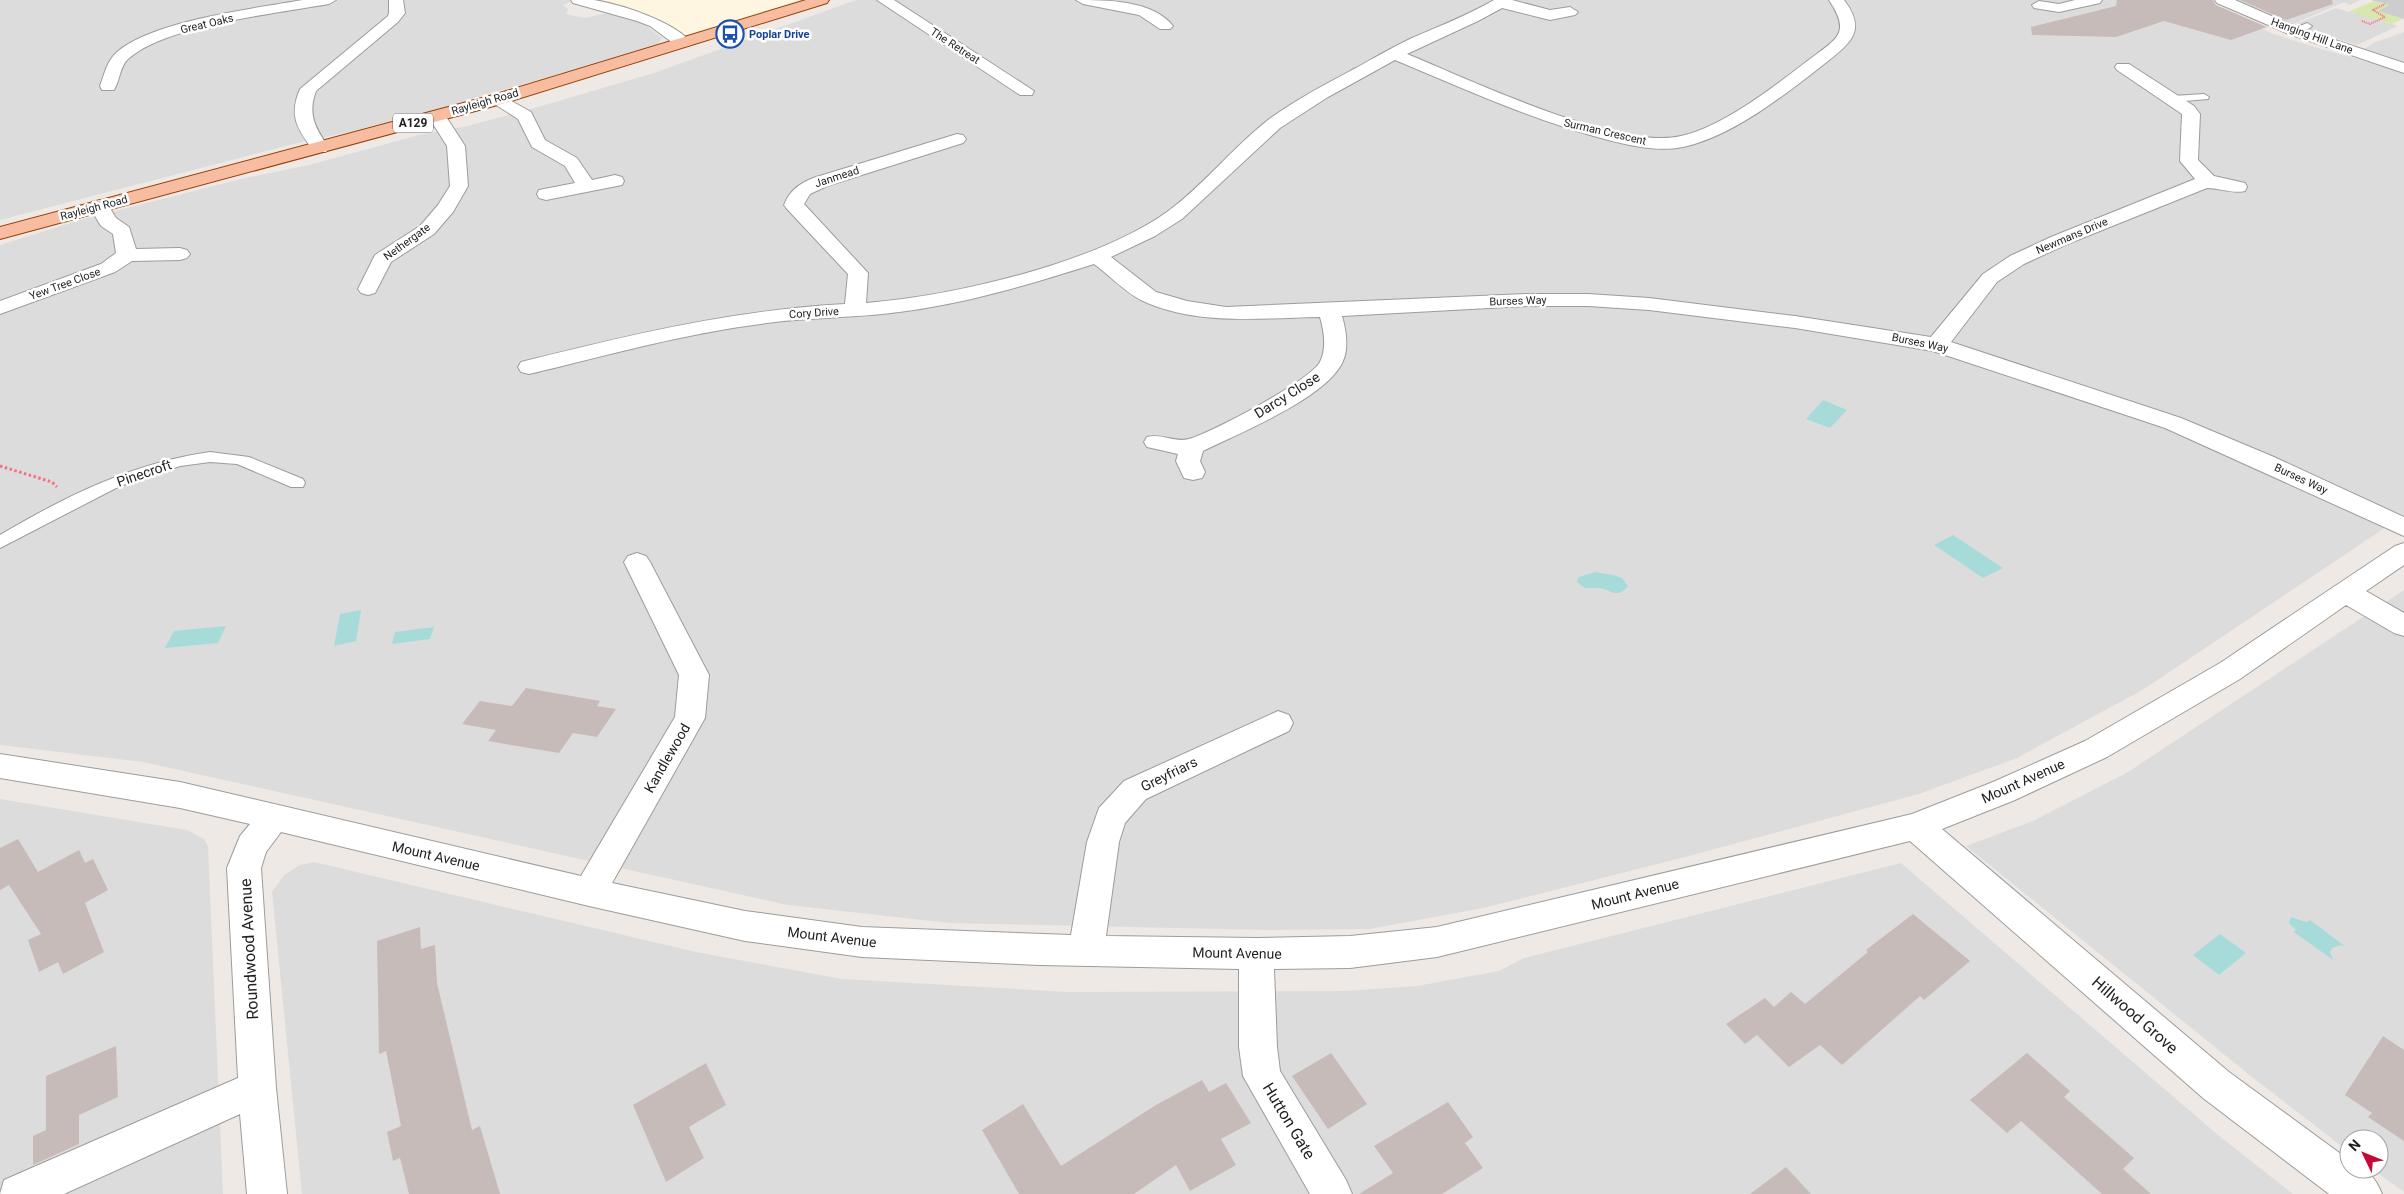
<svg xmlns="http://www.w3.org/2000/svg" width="2404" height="1194" viewBox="0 0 2404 1194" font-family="Roboto,sans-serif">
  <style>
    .residential { fill: #dddcdc }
    .education { fill: #fef6e0 }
    .religious { fill: #cdcdcd }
    .grass { fill: #d8e7ad }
    .parking { fill: #dbdbdb }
    .water { fill: #a7dbda }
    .building { fill: #c7bbb9 }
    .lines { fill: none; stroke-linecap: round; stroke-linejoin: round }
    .service-casing { stroke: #9c9c9c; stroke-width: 2 }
    .minor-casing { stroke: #9c9c9c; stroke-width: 2 }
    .tertiary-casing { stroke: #9c9c9c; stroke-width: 2 }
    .primary-casing { stroke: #934106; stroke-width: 2 }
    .path-far1 { stroke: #f47185; stroke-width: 2; stroke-dasharray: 1 1; stroke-linecap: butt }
    .path { stroke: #f47185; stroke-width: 3; stroke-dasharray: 2.5 2.5; stroke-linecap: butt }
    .service { fill: #fff; fill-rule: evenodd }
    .minor { fill: #fff; fill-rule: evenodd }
    .tertiary { fill: #fff; fill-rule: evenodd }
    .primary { fill: #f8bda1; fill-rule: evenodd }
    .labels { text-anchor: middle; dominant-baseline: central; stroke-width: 5; stroke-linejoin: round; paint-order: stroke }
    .far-street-label { font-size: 11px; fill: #1f1f1f; stroke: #fff }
    .far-transit-label { font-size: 11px; font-weight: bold; fill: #164399; stroke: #fff; text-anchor: start }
    .shield { fill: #fff; stroke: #626262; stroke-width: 1 }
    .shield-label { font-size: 12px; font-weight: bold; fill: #1f1f1f }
    .street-label { font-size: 14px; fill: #1f1f1f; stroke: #fff }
    .near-street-label { font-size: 16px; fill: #1f1f1f; stroke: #fff }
  </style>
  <rect width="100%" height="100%" fill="#efe9e5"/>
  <g class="residential">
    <path d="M0 0H574L563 5 568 9 566 14 584 18 607 13 641 22 662 38 657 45 434 110 349 132 297 143 0 220Z"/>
    <path d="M856 0H2205L2218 10 2271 33 2311 46 2404 72V515L2144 689 2017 758 1919 794 1689 856 1483 908 1370 929 1268 930 949 923 788 905 143 762 0 745V245L80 220 241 179 309 165 419 135 467 126 538 107 654 73Z"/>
    <path d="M2236 0H2361L2350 5 2344 2 2291 25Z"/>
    <path d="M2404 32V62L2362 50 2376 42Z"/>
    <path d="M2404 590V1192L2372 1169H2379V1139H2349V1152L2252 1077 1966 846 2035 820 2128 772Z"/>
    <path d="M0 799 187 830 204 839 208 846 223 1194H0Z"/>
    <path d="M314 862 696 952 842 979 1068 992 1345 991 1417 986 1499 971 1524 958 1901 863 2218 1135 2293 1194H302L272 892 284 875 300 865Z"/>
  </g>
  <path class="education" d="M578 0H800L677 38 655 23Z"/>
  <path class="religious" d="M2371 0H2404V19L2377 11 2389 5Z"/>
  <path class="grass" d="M2374 1 2389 5 2378 11 2403 19 2391 24 2348 12Z"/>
  <path class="parking" d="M2336 8 2398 26 2357 45 2294 25Z"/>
  <g class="water">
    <path d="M1823 400 1847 410 1830 428 1806 419Z"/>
    <path d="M1953 535 2003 568 1983 578 1934 545Z"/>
    <path d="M1595 572 1613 575 1622 578 1628 586 1626 589 1619 593H1614L1601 588H1585L1577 582 1579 577Z"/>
    <path d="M361 610 356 641 334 646 340 614Z"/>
    <path d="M226 626 218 643 165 648 174 631Z"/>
    <path d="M434 627 430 639 392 644 395 632Z"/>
    <path d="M2291 917 2306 922 2310 920 2346 947 2341 945 2332 948 2330 952 2333 960 2294 932 2296 930 2289 923Z"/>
    <path d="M2220 934 2246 953 2219 975 2193 955Z"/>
  </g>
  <g class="building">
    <path d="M2117 0H2213L2216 5 2267 27 2231 40 2164 21 2116 37 2032 35 2031 27 2116 6Z"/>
    <path d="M2240 0H2332L2333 4 2286 20Z"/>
    <path d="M526 688 600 701 597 706 616 709 597 737 573 733 559 753 488 741 496 730 462 724 480 701 512 706Z"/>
    <path d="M18 839 38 872 79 850 85 863 93 859 108 890 85 903 104 952 63 974 58 962 39 972 28 940 41 934 9 885 0 890V848Z"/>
    <path d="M1913 914 1970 961 1924 1000 1920 996 1842 1065 1820 1045 1789 1067 1757 1035 1745 1044 1726 1024 1765 998 1774 1007 1791 992 1805 1004 1868 952 1866 950Z"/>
    <path d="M420 927 421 949 435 945 437 983 472 1130 480 1126 500 1194H409L400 1158 393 1161 387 1132 401 1126 386 1051 379 1054 377 941Z"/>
    <path d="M2383 1036 2404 1050V1141L2368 1117 2372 1113 2345 1095Z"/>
    <path d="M116 1046 118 1097 79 1115V1144L33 1165V1136L46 1130V1076Z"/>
    <path d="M1331 1053 1367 1104 1328 1129 1292 1076Z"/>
    <path d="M2027 1053 2070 1091 2064 1097 2134 1158 2123 1169 2151 1194H2102L2021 1121 2007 1133 1970 1100Z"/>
    <path d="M706 1063 726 1105 689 1127 704 1158 666 1182 633 1105Z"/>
    <path d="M1202 1080 1209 1092 1226 1083 1251 1123 1221 1139 1236 1165 1190 1191 1176 1165 1134 1194H1019L982 1130 1023 1104 1061 1166 1156 1105Z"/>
    <path d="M1448 1102 1473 1137 1465 1143 1483 1168 1442 1194H1359L1393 1173 1374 1146Z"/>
    <path d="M1786 1167 1811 1194H1750Z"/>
  </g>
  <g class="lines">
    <g class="service-casing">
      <g id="service">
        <path d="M2307 23 2312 26 2310 28 2294 34 2289 31Z"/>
        <path d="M2204 94 2209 97 2208 99 2173 102 2168 99 2173 96Z"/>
        <path d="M210 452 249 457 303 479 305 483 303 487H291L237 464 210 462 180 466 120 486 0 548V535C66 496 133 463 210 452Z"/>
      </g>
    </g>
    <g class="minor-casing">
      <g id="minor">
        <path d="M303 0H336L329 4C279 13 165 25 128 59 120 66 120 80 114 90H102L100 86C104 75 107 61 117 52 152 21 256 8 303 0Z"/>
        <path d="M389 0H403L405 13 398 22 316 91C307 115 316 129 329 148L326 152H314C298 129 288 117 300 89L388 16 389 13Z"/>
        <path d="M571 0C578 0 587 0 594 0 620 4 676 22 691 43L689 46H677L650 26 637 21 573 3Z"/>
        <path d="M877 0H894L1034 91 1032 95H1020Z"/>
        <path d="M1076 0C1106 0 1153 0 1173 26L1170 29H1160L1139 15 1083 4Z"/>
        <path d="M1494 0H1512L1550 10 1570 7 1578 12 1575 15 1550 20 1502 8 1478 21 1407 54C1469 79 1618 151 1681 136 1723 127 1776 85 1810 59 1838 38 1851 33 1829 0H1844C1866 29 1853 41 1828 61 1787 93 1734 136 1683 147 1658 152 1632 146 1608 140 1534 121 1465 89 1395 60L1328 97 1280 128 1182 219 1155 236 1111 257 1156 292 1187 301 1226 307 1527 294H1588L1649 298 1795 316 1931 337 1983 274 2010 256 2051 237 2195 179 2180 161 2182 114 2117 70 2115 67 2117 64H2129L2194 106 2200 114 2198 160 2214 176 2245 183 2247 187 2245 191C2233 194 2219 188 2207 188L2065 245 2024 264 1997 282 1951 342 2181 418 2274 457 2404 517V536L2165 428 1933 351 1795 328 1649 310 1588 306H1527L1342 316C1346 330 1349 347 1343 361 1327 398 1239 433 1203 451L1200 461 1205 472 1202 478 1193 480 1184 478 1176 461 1178 454 1147 447 1144 442 1147 437C1162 433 1174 443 1189 439 1211 433 1311 380 1320 362 1327 348 1324 331 1320 317 1262 318 1198 326 1143 301 1127 294 1108 274 1094 264 1031 284 965 304 899 312 855 318 811 317 767 323 686 333 608 355 529 374L521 372 518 367 521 362C630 335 733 310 845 304L848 274 787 209 784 205C790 190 799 184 813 178L957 134 963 135 966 139 963 143 827 186 810 194 804 204 868 273 866 303C955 296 1095 263 1167 212 1204 185 1232 148 1268 120 1295 100 1326 84 1356 68 1374 58 1393 47 1412 38 1440 26 1468 15 1494 0Z"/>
        <path d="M2075 0H2102L2100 3 2059 12 2034 8 2032 5 2039 1 2059 4Z"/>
        <path d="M499 94 531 112 545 140 577 158 592 180 615 175 622 177 624 181 622 185 546 200 539 198 537 194 539 190 575 183 565 166 532 147 518 119 493 103 491 99 493 95Z"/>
        <path d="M437 111 443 112 465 146 468 186 453 212 434 234 391 262 375 293 368 295 361 293 358 289 375 255 420 226 438 205 450 186 447 146 428 116 431 112Z"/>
        <path d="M99 200 106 202 116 218 129 227 136 249 180 248 187 250 190 254 187 258 180 260 132 261 115 272 0 314V301L101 264 116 253 113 234 101 226 89 206 92 202Z"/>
        <path d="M2404 543V565L2366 591 2404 613V636L2394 633 2346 605 2240 679 2107 757 2015 800 1942 829 2229 1072 2349 1160V1169C2369 1169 2375 1177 2382 1194H2329L2203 1098 1910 841 1437 957 1350 968 1274 969 1277 1047 1280 1071 1346 1180 1352 1194H1310L1243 1076 1239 1047V969L1040 965 862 957 745 941 589 906 281 832 266 852 261 868 276 1088 287 1194H247L240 1114 64 1194H0L4 1180 238 1078 227 868 240 836 250 824 180 808 0 778V754L180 782 581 876 675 717 679 675 624 562 628 556 637 553 646 556 650 562 709 675 705 718 612 883 745 911 862 927 1071 935 1087 842 1099 808 1124 781 1278 711 1289 715 1293 723 1289 731 1146 799 1125 823 1119 842 1106 936 1256 938 1350 936 1437 927 1912 814 1993 782 2085 741 2220 663 2395 546Z"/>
      </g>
    </g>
    <g class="tertiary-casing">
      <path id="tertiary" d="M2215 0H2235L2299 28 2404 63V73L2289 34 2217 3Z"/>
    </g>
    <g class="primary-casing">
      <path id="primary" d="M806 0H829L827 3 505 103 0 239V227L493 95Z"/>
    </g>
    <path class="path-far1" d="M2362 21 2370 24 2385 17 2373 10 2385 4"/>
    <path class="path" d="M0 466 52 482 57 487"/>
    <use href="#service" class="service"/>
    <use href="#minor" class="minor"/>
    <use href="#tertiary" class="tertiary"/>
    <use href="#primary" class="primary"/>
  </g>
  <defs>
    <g id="bus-ring" transform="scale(1.4375)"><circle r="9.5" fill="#fff" stroke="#1a4fb4" stroke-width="1.5"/><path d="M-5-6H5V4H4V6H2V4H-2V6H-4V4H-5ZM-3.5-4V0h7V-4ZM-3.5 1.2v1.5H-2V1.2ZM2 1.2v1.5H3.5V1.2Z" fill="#1a4fb4"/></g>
  </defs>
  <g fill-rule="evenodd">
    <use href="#bus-ring" x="730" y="34"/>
  </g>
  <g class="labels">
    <g class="far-street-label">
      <text transform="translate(207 24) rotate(-13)">Great Oaks</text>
      <text transform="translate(2312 36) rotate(20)">Hanging Hill Lane</text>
      <text transform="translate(955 46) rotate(33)">The Retreat</text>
      <text transform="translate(485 102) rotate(-16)">Rayleigh Road</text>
      <text transform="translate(1605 132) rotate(13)">Surman Crescent</text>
      <text transform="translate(837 177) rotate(-18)">Janmead</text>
      <text transform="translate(94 208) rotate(-15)">Rayleigh Road</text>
      <text transform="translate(2072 236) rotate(-23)">Newmans Drive</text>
      <text transform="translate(407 242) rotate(-36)">Nethergate</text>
      <text transform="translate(65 284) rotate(-20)">Yew Tree Close</text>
      <text transform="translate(1518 301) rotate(-2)">Burses Way</text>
      <text transform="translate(814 313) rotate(-4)">Cory Drive</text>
      <text transform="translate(1920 343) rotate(12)">Burses Way</text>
      <text transform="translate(2301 479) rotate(25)">Burses Way</text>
    </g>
    <g class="far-transit-label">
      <text x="749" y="34">Poplar Drive</text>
    </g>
    <rect class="shield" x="393" y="113.5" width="40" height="19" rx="4"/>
    <g class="shield-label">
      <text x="413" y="123">A129</text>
    </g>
    <g class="street-label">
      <text transform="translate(1287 395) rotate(-32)">Darcy Close</text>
      <text transform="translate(144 473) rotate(-19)">Pinecroft</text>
      <text transform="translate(667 758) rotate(-60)">Kandlewood</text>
      <text transform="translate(1169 774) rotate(-26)">Greyfriars</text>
      <text transform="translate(2023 781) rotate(-24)">Mount Avenue</text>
      <text transform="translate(436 856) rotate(13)">Mount Avenue</text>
      <text transform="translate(1635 894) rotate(-14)">Mount Avenue</text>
      <text transform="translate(832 937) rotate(7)">Mount Avenue</text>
      <text transform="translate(1237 953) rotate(1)">Mount Avenue</text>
    </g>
    <g class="near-street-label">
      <text transform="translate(249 949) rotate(-93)">Roundwood Avenue</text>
      <text transform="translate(2135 1015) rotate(41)">Hillwood Grove</text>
      <text transform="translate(1289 1121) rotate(59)">Hutton Gate</text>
    </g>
  </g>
  <g transform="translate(2364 1154) rotate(313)"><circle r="24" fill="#ffffff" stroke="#a5a5a5"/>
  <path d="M0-4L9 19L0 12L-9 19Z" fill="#c50837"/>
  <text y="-8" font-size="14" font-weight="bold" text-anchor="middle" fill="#1f1f1f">N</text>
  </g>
</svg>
